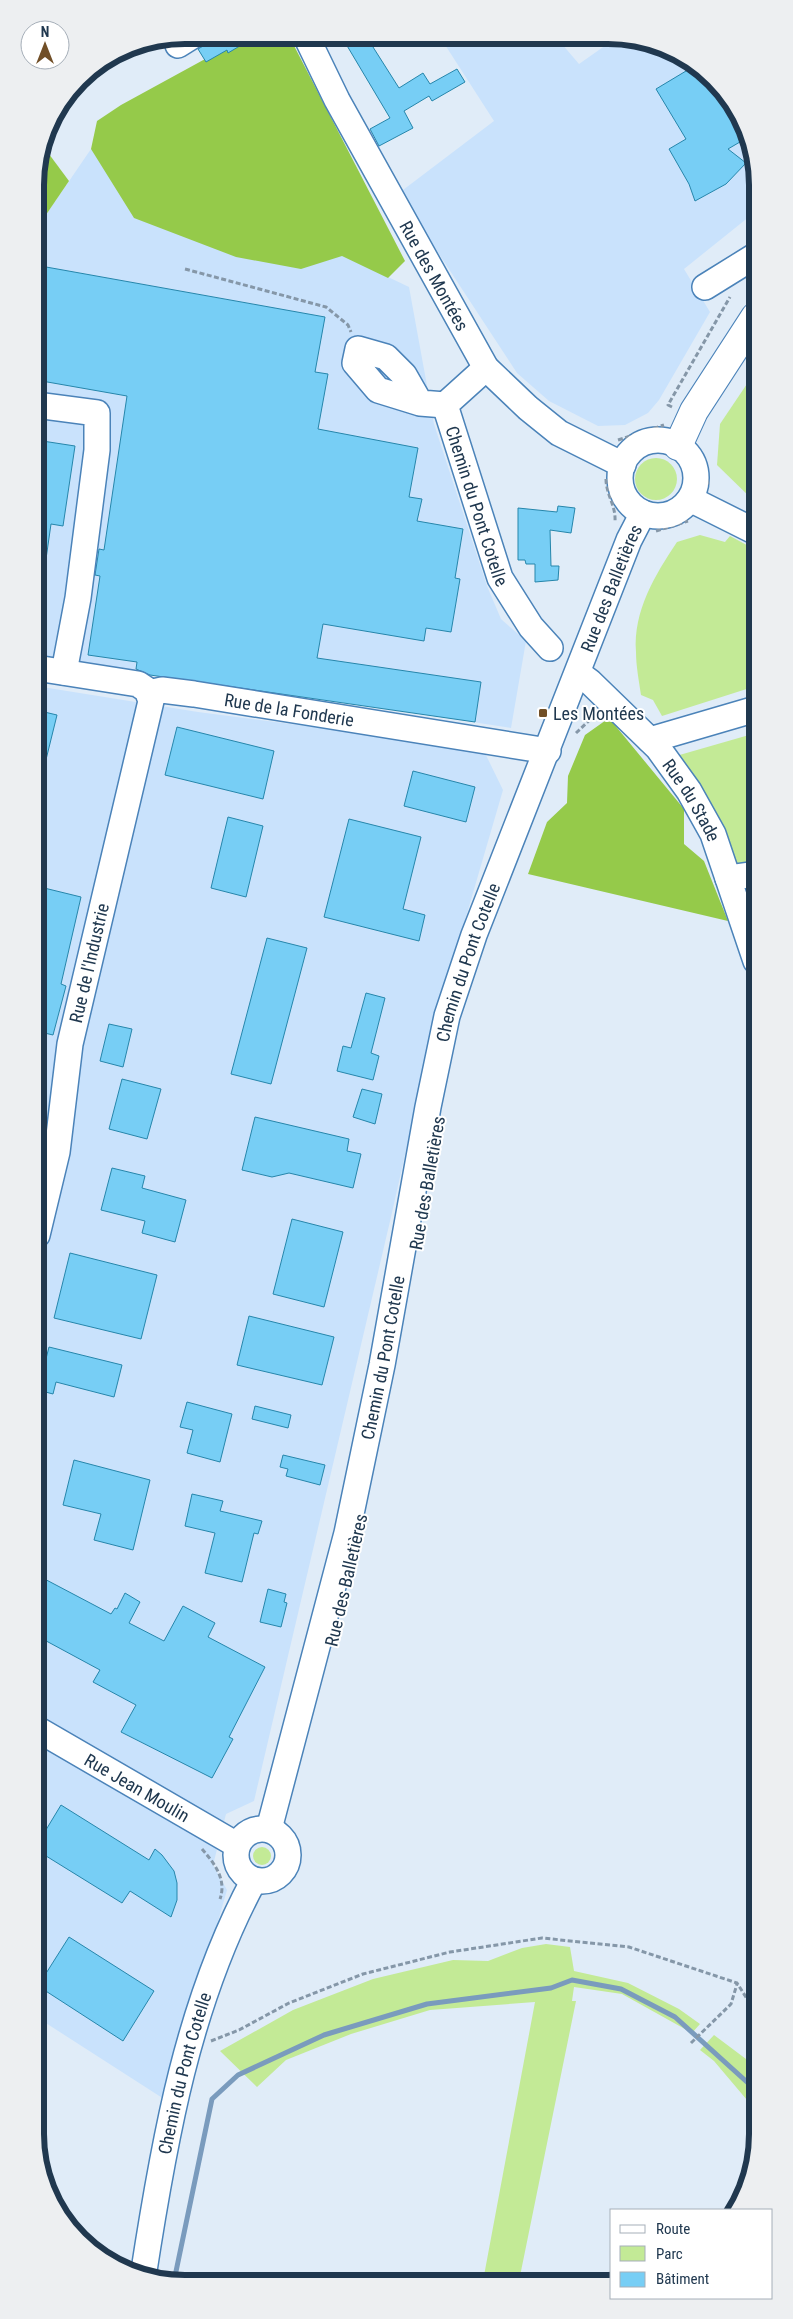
<svg xmlns="http://www.w3.org/2000/svg" width="793" height="2319" viewBox="0 0 793 2319" font-family="'Roboto Condensed',sans-serif">
  <style>
    .built { fill: #c9e2fc }
    .green { fill: #c3ea96 }
    .forest { fill: #95ca4a }
    .lines { fill: none; stroke-linecap: round; stroke-linejoin: round }
    .stream { stroke: #7a9bbd; stroke-width: 5 }
    .building { fill: #77cef5; stroke: #2686ab }
    .minor-casing { stroke: #4b83b9; stroke-width: 28 }
    .major-casing { stroke: #4b83b9; stroke-width: 30 }
    .path { stroke: #8597a8; stroke-width: 3; stroke-dasharray: 5 2.5; stroke-linecap: butt }
    .minor { stroke: #fff; stroke-width: 25 }
    .major { stroke: #fff; stroke-width: 28 }
    .poi-dot { fill: #714f27; stroke: #fff; stroke-width: 2 }
    .labels { text-anchor: middle; dominant-baseline: central; stroke-width: 4; stroke-linejoin: round; paint-order: stroke }
    .street-label { font-size: 18px; fill: #20384f; stroke: #fff }
    .poi-label { font-size: 18px; fill: #20384f; stroke: #fff; text-anchor: start }
    .rim { fill: none; stroke: #20384f; stroke-width: 6 }
  </style>
  <rect width="100%" height="100%" fill="#e0ecf8"/>
  <g class="built">
    <path d="M440 37H556L579 64 616 38H638L683 55 714 79 738 110 755 155V212L684 269 710 312 659 400 648 413 625 425 598 426 549 401 517 373 399 193 494 121Z"/>
    <path d="M91 149 342 255 409 287 434 424 487 586 501 619 526 641 511 728 36 655 35 231Z"/>
    <path d="M36 686 198 712 483 749 503 790 433 1030 391 1217 254 1801 226 1814 213 1865 227 1890 182 2046 164 2099 38 2018Z"/>
  </g>
  <g class="green">
    <path d="M755 372 756 503 717 465 720 424Z"/>
    <circle cx="656" cy="479" r="21"/>
    <path d="M700 535 725 542 730 536 756 550V686L662 716 653 700 641 695C639 681 636 666 636 652 633 611 655 575 677 542Z"/>
    <path d="M756 733V865H737L676 756Z"/>
    <circle cx="262" cy="1856" r="9"/>
    <path d="M546 1944 570 1947 574 1971 628 1983 679 2009 700 2024 692 2033 622 1994 574 1987 572 2001H576L519 2281H483L535 2002 430 2010 351 2034 286 2060 257 2087 220 2051 293 2010 373 1979 453 1960 488 1961 522 1948Z"/>
    <path d="M714 2035 758 2068V2113L714 2061 700 2050Z"/>
  </g>
  <g class="forest">
    <path d="M249 35 289 36 405 261 388 278 342 256 301 269 236 257 134 218 91 149 97 121 121 105Z"/>
    <path d="M43 146 69 181 35 231V175Z"/>
    <path d="M609 718 684 809V844L704 861 728 921 528 874 547 822 567 803 568 776 585 735Z"/>
  </g>
  <g class="lines">
    <path class="stream" d="M174 2281 212 2099 238 2075 324 2035 427 2004 551 1988 572 1980 621 1989 675 2017 758 2092"/>
  </g>
  <g class="building">
    <path d="M218 35H258L228 53 227 50 206 62 198 49 219 37Z"/>
    <path d="M357 36H366L399 88 423 73 430 84 457 69 465 82 432 101 429 96 404 111 413 128 379 146 370 129 390 118 346 44Z"/>
    <path d="M696 65 705 72 745 139 728 149 746 163 726 184 695 201 689 184 669 149 686 139 656 89Z"/>
    <path d="M35 265 325 317 315 372 328 374 318 429 418 448 409 497 422 499 417 521 463 529 455 578 460 579 451 632 426 628 424 641 323 624 317 658 481 682 475 722 150 675 136 669 137 662 88 655 100 576 95 575 99 549 104 550 127 396 36 380Z"/>
    <path d="M36 440 75 446 63 526 51 524 44 573H36Z"/>
    <path d="M558 506 575 508 571 533 550 530 551 566H559L558 580 535 582V564H526L525 560H518V508L557 512Z"/>
    <path d="M36 710 57 715 41 780 36 779Z"/>
    <path d="M177 727 274 751 263 799 165 775Z"/>
    <path d="M413 771 475 787 466 822 404 806Z"/>
    <path d="M228 817 263 826 246 897 211 888Z"/>
    <path d="M349 819 421 837 403 909 425 915 419 941 324 917Z"/>
    <path d="M36 886 81 897 61 984 66 986 53 1035 36 1031Z"/>
    <path d="M267 938 307 948 271 1084 231 1074Z"/>
    <path d="M366 993 385 998 371 1053 379 1056 373 1080 337 1071 343 1046 351 1048Z"/>
    <path d="M109 1024 132 1029 123 1067 100 1061Z"/>
    <path d="M122 1079 161 1089 147 1139 109 1129Z"/>
    <path d="M362 1089 382 1094 375 1124 353 1117Z"/>
    <path d="M255 1117 349 1139 347 1151 361 1154 353 1188 289 1173 272 1177 242 1170Z"/>
    <path d="M112 1168 145 1176 142 1188 186 1200 175 1242 142 1233 145 1221 101 1210Z"/>
    <path d="M292 1219 343 1232 324 1307 273 1294Z"/>
    <path d="M70 1253 157 1275 141 1339 54 1318Z"/>
    <path d="M249 1316 334 1337 322 1385 237 1365Z"/>
    <path d="M49 1347 122 1365 114 1397 56 1382 53 1394 38 1390Z"/>
    <path d="M187 1402 232 1414 220 1462 187 1453 193 1430 180 1427Z"/>
    <path d="M255 1406 291 1415 288 1428 252 1419Z"/>
    <path d="M283 1455 325 1465 320 1485 286 1476 288 1469 280 1467Z"/>
    <path d="M74 1460 150 1480 133 1550 94 1540 101 1514 63 1505Z"/>
    <path d="M192 1494 223 1501 220 1511 262 1521 258 1534 254 1533 242 1582 205 1573 215 1533 185 1526Z"/>
    <path d="M37 1575 111 1614 115 1608 117 1609 125 1593 140 1602 129 1623 164 1641 183 1606 215 1623 208 1637 265 1667 229 1737 233 1739 212 1778 121 1732 136 1705 93 1682 100 1670 37 1636Z"/>
    <path d="M268 1589 286 1594 284 1602 287 1603 281 1627 260 1622Z"/>
    <path d="M61 1805 149 1860 155 1849 162 1855 174 1871 177 1883V1900L171 1917 130 1891 122 1903 38 1851V1843Z"/>
    <path d="M69 1937 154 1991 123 2041 38 1986Z"/>
  </g>
  <g class="lines">
    <g class="minor-casing">
      <g id="minor">
        <path id="s1" d="M306 36 337 100 486 368 528 408 559 433 623 465"/>
        <path d="M178 45 194 35"/>
        <path d="M705 287 755 256"/>
        <path id="s2" d="M486 368 445 405 500 578 531 627 550 648"/>
        <path d="M420 403 404 375 386 357 358 349 355 363 378 390 420 403 445 405"/>
        <path d="M36 405 97 413V450L78 598 64 672"/>
        <circle cx="658" cy="478" r="38"/>
        <path d="M690 499 756 532"/>
        <path d="M36 668 138 684 147 690 151 701 70 1044 57 1152 37 1235"/>
        <path id="s3" d="M578 673 590 682 658 748 689 791 713 834 756 961"/>
        <path id="s4" d="M149 693 162 690 194 694 548 751"/>
        <path d="M650 740 756 709"/>
        <path d="M728 878 756 874"/>
        <path id="s5" d="M37 1729 237 1845"/>
        <circle cx="262" cy="1855" r="26"/>
        <path id="s6" d="M269 1829 347 1533 382 1365 428 1107 447 1016 474 935 629 540 643 513"/>
        <path id="s7" d="M143 2277C164 2140 188 2002 254 1880"/>
      </g>
    </g>
    <g class="major-casing">
      <path id="major" d="M678 446 694 411 755 317"/>
    </g>
    <g class="path">
      <path d="M185 269 326 307 348 325 351 332"/>
      <path d="M672 407 668 405 730 297"/>
      <path d="M618 440 664 425"/>
      <path d="M699 451 705 466 708 486"/>
      <path d="M606 479C606 494 616 506 615 521"/>
      <path d="M656 531 688 521"/>
      <path d="M576 733 596 714"/>
      <path d="M202 1849C214 1863 227 1879 220 1899"/>
      <path d="M211 2041 239 2030 289 2003 363 1974 450 1952 542 1938 629 1947 737 1983 758 2016"/>
      <path d="M691 2043 731 2004 737 1984"/>
    </g>
    <use href="#minor" class="minor"/>
    <use href="#major" class="major"/>
  </g>
  <rect class="poi-dot" x="538" y="708" width="10" height="10" rx="2.5"/>
  <g class="labels">
    <g class="street-label">
      <text stroke="none"><textPath href="#s1" startOffset="272">Rue des Montées</textPath></text>
      <text stroke="none"><textPath href="#s2" startOffset="161">Chemin du Pont Cotelle</textPath></text>
      <text stroke="none"><textPath href="#s6" startOffset="1291">Rue des Balletières</textPath></text>
      <text stroke="none"><textPath href="#s4" startOffset="142">Rue de la Fonderie</textPath></text>
      <text stroke="none"><textPath href="#s3" startOffset="172">Rue du Stade</textPath></text>
      <text transform="translate(89 963) rotate(-77)">Rue de l'Industrie</text>
      <text stroke="none"><textPath href="#s6" startOffset="890">Chemin du Pont Cotelle</textPath></text>
      <text transform="translate(427 1183) rotate(-80)">Rue des Balletières</text>
      <text stroke="none"><textPath href="#s6" startOffset="485">Chemin du Pont Cotelle</textPath></text>
      <text transform="translate(346 1580) rotate(-77)">Rue des Balletières</text>
      <text stroke="none"><textPath href="#s5" startOffset="116">Rue Jean Moulin</textPath></text>
      <text stroke="none"><textPath href="#s7" startOffset="208">Chemin du Pont Cotelle</textPath></text>
    </g>
    <g class="poi-label">
      <text x="553" y="713">Les Montées</text>
    </g>
  </g>
  <path d="M0 0H793V2319H0ZM185 44H608A141 141 0 0 1 749 185V2134A141 141 0 0 1 608 2275H185A141 141 0 0 1 44 2134V185A141 141 0 0 1 185 44Z" fill="#edeff1" fill-rule="evenodd"/>
  <path class="rim" d="M185 44H608A141 141 0 0 1 749 185V2134A141 141 0 0 1 608 2275H185A141 141 0 0 1 44 2134V185A141 141 0 0 1 185 44Z"/>
  <rect x="610" y="2209" width="162" height="90" fill="#ffffff" stroke="#a6afb9"/>
  <rect x="620" y="2225" width="25" height="8" fill="#ffffff" stroke="#a6afb9"/>
  <text x="656" y="2234" font-size="15" fill="#20384f">Route</text>
  <rect x="620" y="2246" width="25" height="15" fill="#c3ea96" stroke="#a6afb9"/>
  <text x="656" y="2259" font-size="15" fill="#20384f">Parc</text>
  <rect x="620" y="2272" width="25" height="15" fill="#77cef5" stroke="#a6afb9"/>
  <text x="656" y="2284" font-size="15" fill="#20384f">Bâtiment</text>
  <g transform="translate(45 45)"><circle r="24" fill="#ffffff" stroke="#a6afb9"/>
  <path d="M0-4L9 19L0 12L-9 19Z" fill="#714f27"/>
  <text y="-8" font-size="14" font-weight="bold" text-anchor="middle" fill="#20384f">N</text>
  </g>
</svg>
